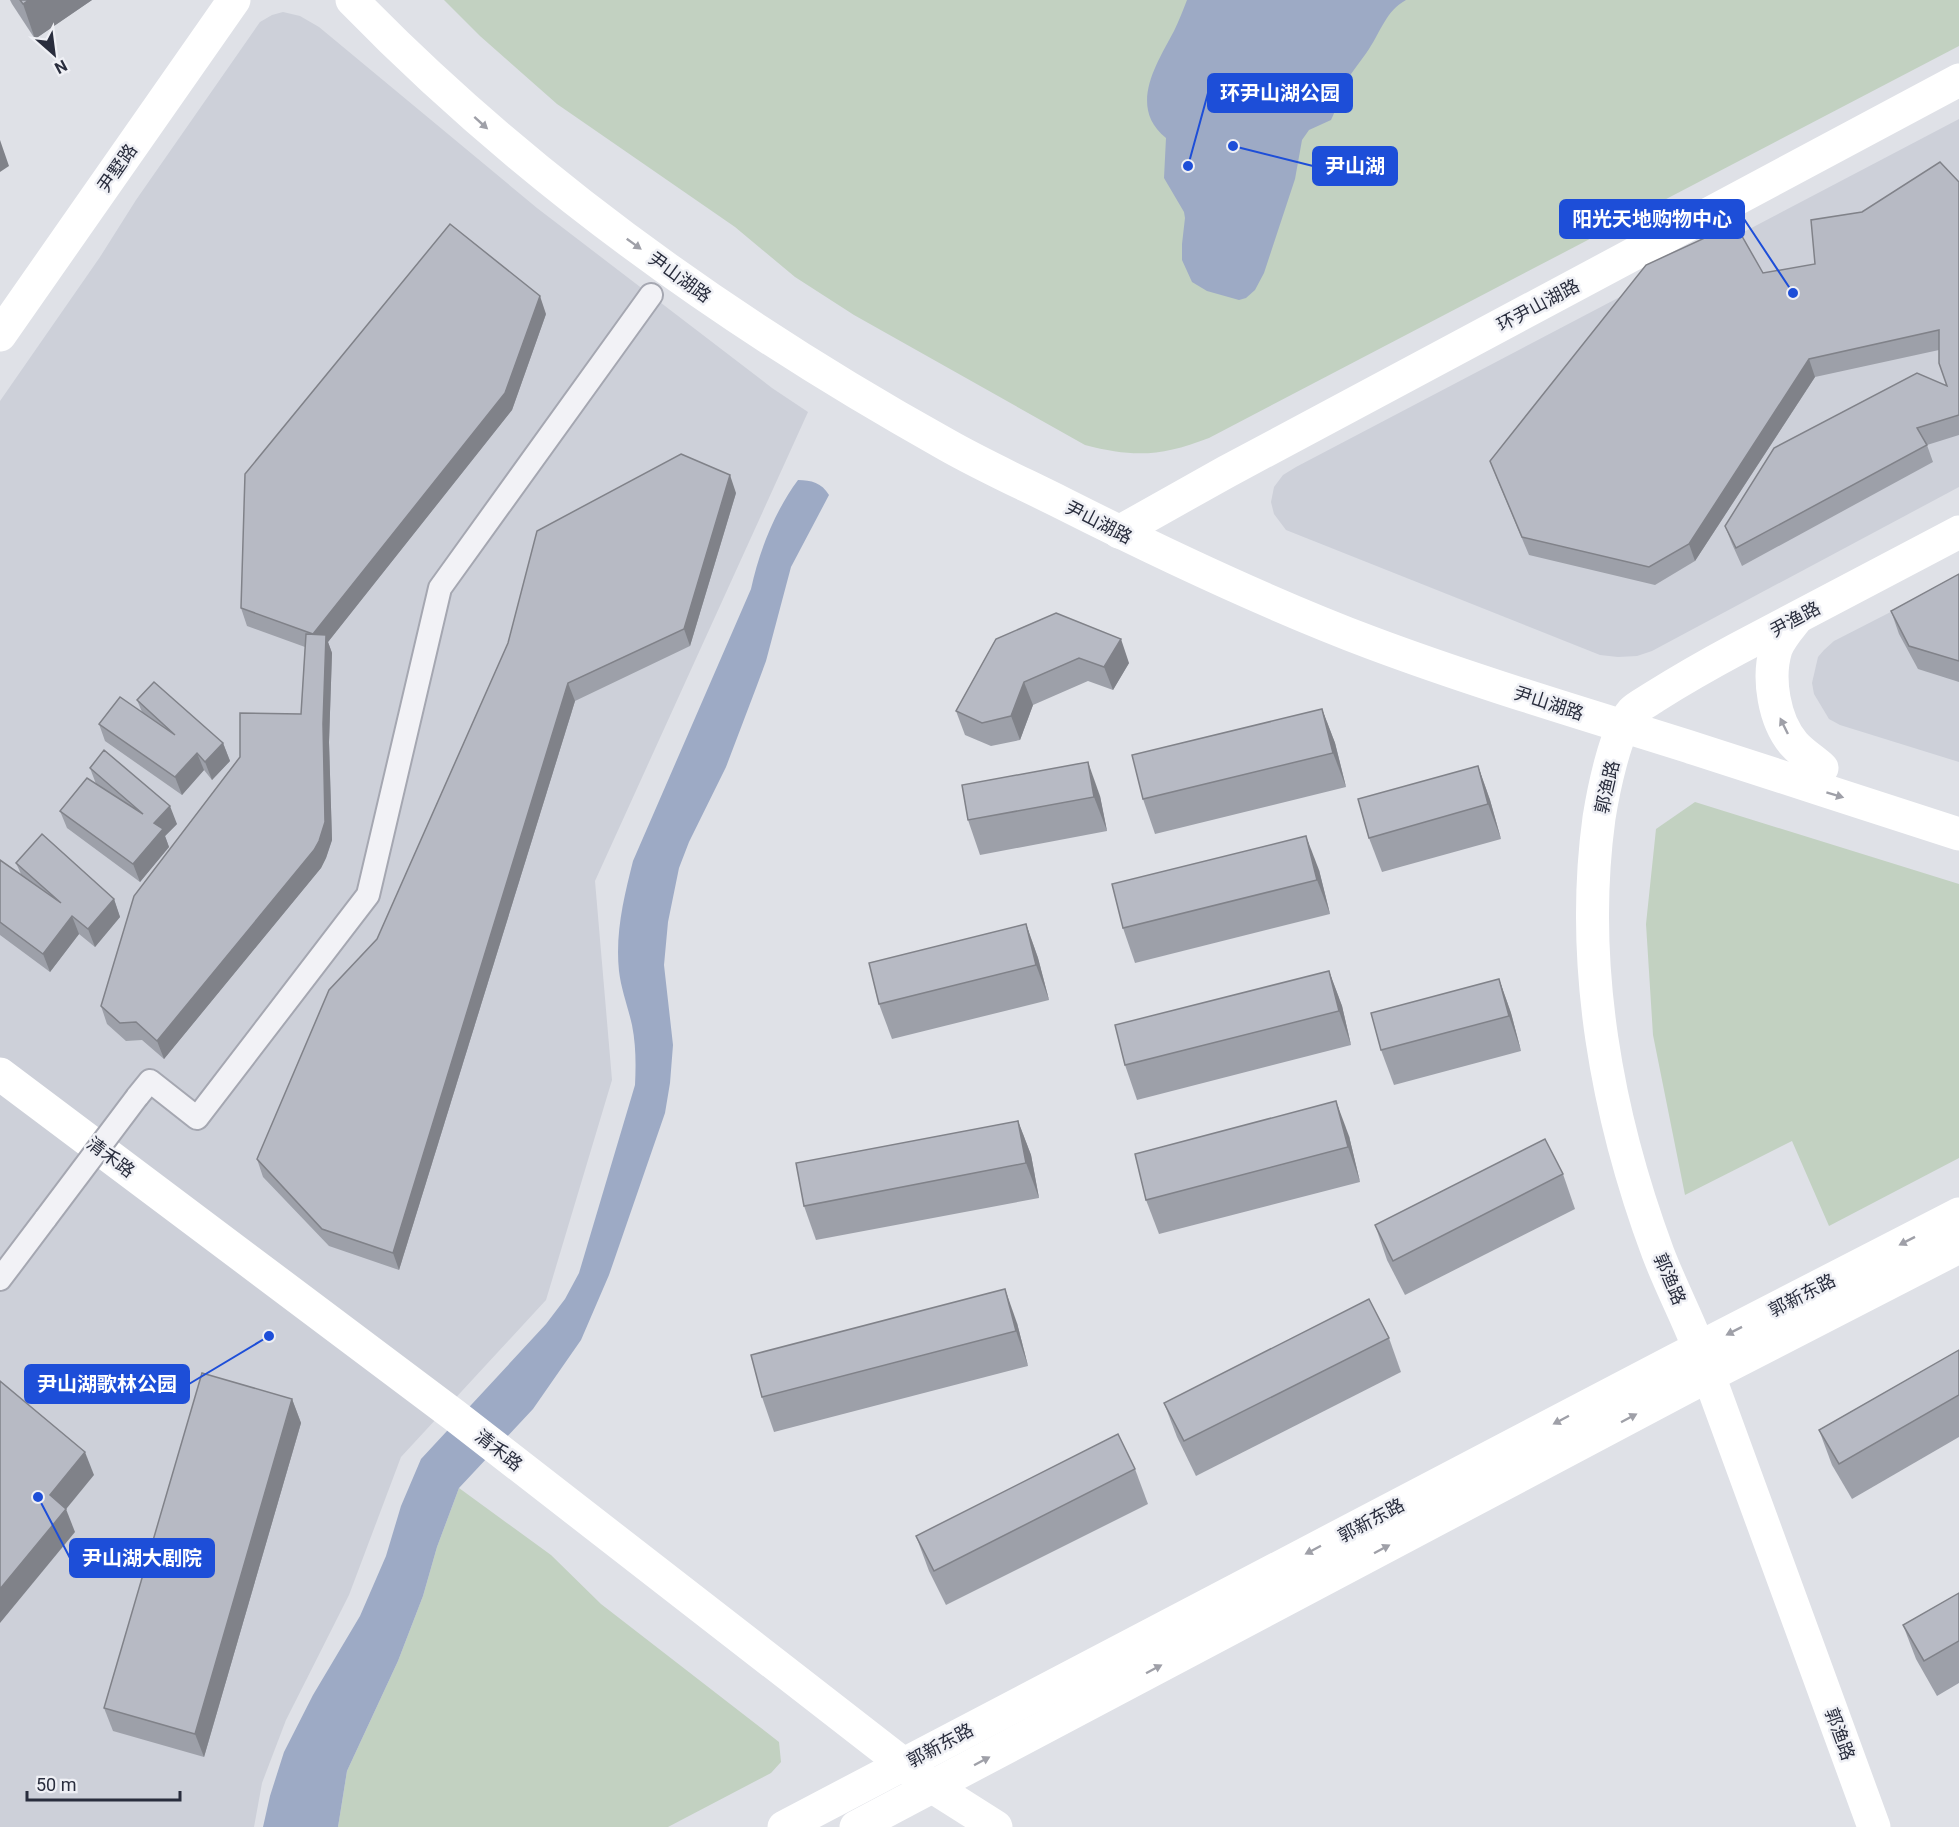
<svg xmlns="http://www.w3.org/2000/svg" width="1959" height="1827" viewBox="0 0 1959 1827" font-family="Roboto,'Noto Sans SC',sans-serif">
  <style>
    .built { fill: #cdd0d9 }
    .green { fill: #c2d1c1 }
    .water { fill: #9daac5 }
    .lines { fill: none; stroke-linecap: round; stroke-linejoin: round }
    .street-casing { stroke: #a5a7b1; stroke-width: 26 }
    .street { stroke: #f2f2f6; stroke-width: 22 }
    .secondary { stroke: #fff; stroke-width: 33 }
    .street-bridge-casing { stroke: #a5a7b1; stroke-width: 26; stroke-linecap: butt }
    .street-bridge { stroke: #f2f2f6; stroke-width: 22 }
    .wall { fill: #9da0a9 }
    .shaded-wall { fill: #808289 }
    .building { fill: #b7bac4; stroke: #808289; stroke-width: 1.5 }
    .oneway { fill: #9fa0a8 }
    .labels { text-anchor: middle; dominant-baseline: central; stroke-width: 5; stroke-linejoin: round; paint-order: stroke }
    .street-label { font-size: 18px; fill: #292d3d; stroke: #eff0f5 }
    .leader { fill: none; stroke: #1d4ed8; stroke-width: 2 }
    .callout-dot { fill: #1d4ed8; stroke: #eff0f5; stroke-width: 2 }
    .callout { fill: #1d4ed8; stroke: #1d4ed8; stroke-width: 2 }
    .callout-label { font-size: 20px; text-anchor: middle; font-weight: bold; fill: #fff }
  </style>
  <rect width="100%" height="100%" fill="#dfe1e7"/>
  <g class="built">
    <path d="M283 12 300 16 319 27 537 208 772 388 808 412 595 881 612 1080 546 1300 401 1457 349 1595 286 1720 262 1783 254 1827H0V401L100 257 136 200 260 22 272 15Z"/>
    <path d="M1959 119V487L1652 651 1637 656 1618 657 1600 655 1286 530 1274 514 1271 502 1274 487 1283 475 1296 467Z"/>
    <path d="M1959 577V762L1840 725 1829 719 1814 694 1812 683 1818 657 1824 650 1834 641Z"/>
  </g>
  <g class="green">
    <path d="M444 0H1959V46L1209 438C1162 456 1135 458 1085 445L854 315 795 277 735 227 557 104 480 36Z"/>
    <path d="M1695 802 1959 884V1158L1829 1226 1792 1141 1685 1195 1653 1035 1646 924 1656 829Z"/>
    <path d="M459 1488 551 1555 601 1604 779 1742 781 1762 771 1773 668 1827H338L347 1771 398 1661 423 1596 437 1547Z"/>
  </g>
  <g class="water">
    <path d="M1187 0H1406C1386 11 1381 31 1369 49 1361 61 1352 71 1345 84 1339 95 1337 108 1331 120L1309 130 1302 140 1295 179 1264 273 1255 290 1246 298 1239 300 1207 291 1192 282 1182 260V244L1185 218 1184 212 1164 178 1166 138C1128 107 1156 65 1174 31 1179 21 1183 10 1187 0Z"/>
    <path d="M798 480C811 480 822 483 829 495L791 567 766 661 756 688 726 767 689 842 679 868 668 922 664 965 673 1045 670 1083 665 1113 609 1275 581 1340 533 1409 459 1488 437 1547 423 1596 398 1661 347 1771 338 1827H263L270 1796 284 1752 313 1695 360 1616 386 1556 401 1506 421 1459 546 1324 565 1299 579 1273 635 1085C636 1065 636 1045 632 1025 628 1007 621 989 619 971 615 933 624 897 633 861L751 589C759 551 775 511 798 480Z"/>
  </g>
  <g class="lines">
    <g class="street-casing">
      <g id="street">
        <path d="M137 1097 150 1081 197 1118 368 895 440 588 651 295"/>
        <path d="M0 1279 46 1218"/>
      </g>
    </g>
    <use href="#street" class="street"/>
    <g class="secondary">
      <path d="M352 0C525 178 730 324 947 445 984 466 1024 484 1062 503 1163 554 1266 603 1372 643 1479 683 1588 715 1696 749 1784 777 1871 806 1959 834"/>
      <path d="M0 335 234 0"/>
      <path d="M1119 532 1226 472 1959 80"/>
      <path d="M1797 618C1790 627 1780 638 1776 649 1767 678 1774 721 1794 744 1802 753 1813 760 1822 768"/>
      <path d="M0 1074 454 1415 933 1787 996 1827"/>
      <path d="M784 1827 1675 1360 1959 1214"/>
      <path d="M856 1827 1687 1387 1959 1247"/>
      <path d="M1874 1827 1709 1376C1696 1334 1674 1295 1658 1253 1607 1116 1579 964 1599 818 1603 793 1615 731 1632 712 1638 706 1647 702 1654 697 1681 680 1709 664 1737 649 1811 610 1885 571 1959 532"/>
    </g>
    <g class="street-bridge-casing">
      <path id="street-bridge" d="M46 1218 137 1097"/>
    </g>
    <use href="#street-bridge" class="street-bridge"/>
  </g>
  <g class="wall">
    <path d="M10 0H92L35 39 12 4Z"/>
    <path d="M1959 182V435L1927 445 1933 462 1742 566 1732 544 1725 526 1947 386 1939 350 1815 377 1695 561 1655 585 1529 555 1497 479 1490 461 1763 273 1815 264 1862 212Z"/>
    <path d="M546 314 512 410 328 642 332 653 329 742 332 840 326 858 321 868 164 1059 142 1040 126 1041 107 1024 101 1006 301 714 305 647 247 626 241 608Z"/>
    <path d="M736 493 690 646 575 701 399 1270 329 1246 263 1177 257 1159 377 939 508 643Z"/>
    <path d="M1959 574V682L1918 669 1899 634 1891 611Z"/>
    <path d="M996 639 1129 663 1113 690 1088 681 1033 705 1020 740 991 746 965 735 956 711Z"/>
    <path d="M137 700 223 743 230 761 212 780 204 770 182 795 105 741 99 724 142 712Z"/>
    <path d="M1322 709 1335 743 1346 787 1155 834 1143 799Z"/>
    <path d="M1478 766 1490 800 1501 839 1382 872 1369 838Z"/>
    <path d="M90 768 177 824 165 836 169 847 140 882 67 828 60 811 96 784Z"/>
    <path d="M962 785 1100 796 1107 831 980 855 968 820Z"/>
    <path d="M0 860 21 874 16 863 114 899 120 917 95 947 79 934 50 972 0 935Z"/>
    <path d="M1319 870 1330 914 1135 963 1123 928Z"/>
    <path d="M1026 924 1038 958 1049 1000 892 1039 879 1004Z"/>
    <path d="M1329 971 1342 1006 1351 1045 1137 1100 1125 1065Z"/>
    <path d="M1499 979 1511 1013 1521 1051 1394 1085 1381 1050Z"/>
    <path d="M1018 1121 1031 1155 1039 1198 816 1240 804 1206Z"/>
    <path d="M1349 1136 1360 1182 1159 1234 1146 1200Z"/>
    <path d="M1563 1174 1575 1209 1405 1295 1387 1260 1375 1225Z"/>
    <path d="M1017 1323 1028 1366 774 1432 762 1397Z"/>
    <path d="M1389 1338 1401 1372 1196 1476 1177 1437 1164 1403Z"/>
    <path d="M1959 1350V1437L1852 1499 1832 1465 1819 1430Z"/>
    <path d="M292 1399 301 1423 204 1757 113 1731 104 1708Z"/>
    <path d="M1135 1469 1148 1504 946 1605 929 1571 916 1536Z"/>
    <path d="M1959 1593V1683L1937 1696 1916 1659 1903 1625Z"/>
  </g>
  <g class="shaded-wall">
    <path d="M29 0H92L35 39 23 4Z"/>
    <path d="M0 140 9 166 0 172Z"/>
    <path d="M540 296 546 314 512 410 328 642 332 653 329 742 332 840 326 858 321 868 164 1059 157 1041 314 850 313 634Z"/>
    <path d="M1809 359 1815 377 1695 561 1689 544Z"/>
    <path d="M730 475 736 493 690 646 684 629Z"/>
    <path d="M1121 639 1129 663 1113 690 1104 667Z"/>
    <path d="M1024 682 1033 705 1020 740 1011 716Z"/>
    <path d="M568 683 575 701 399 1270 393 1253Z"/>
    <path d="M1322 709 1335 743 1346 787 1333 753Z"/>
    <path d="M223 743 230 761 212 780 205 762Z"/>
    <path d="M197 753 204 770 182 795 175 777Z"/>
    <path d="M1088 762 1100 796 1107 831 1094 797Z"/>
    <path d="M1478 766 1490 800 1501 839 1488 804Z"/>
    <path d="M170 806 177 824 165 836 169 847 140 882 133 864 154 823Z"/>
    <path d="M1306 836 1319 870 1330 914 1317 880Z"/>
    <path d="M114 899 120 917 95 947 88 929Z"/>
    <path d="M72 916 79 934 50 972 43 954Z"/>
    <path d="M1026 924 1038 958 1049 1000 1036 965Z"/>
    <path d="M1329 971 1342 1006 1351 1045 1339 1011Z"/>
    <path d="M1499 979 1511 1013 1521 1051 1509 1016Z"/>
    <path d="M1336 1101 1349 1136 1360 1182 1348 1147Z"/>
    <path d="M1018 1121 1031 1155 1039 1198 1026 1163Z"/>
    <path d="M1005 1289 1017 1323 1028 1366 1016 1331Z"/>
    <path d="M292 1399 301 1423 204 1757 195 1734Z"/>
    <path d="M85 1452 94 1475 58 1519 50 1495Z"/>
    <path d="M66 1509 75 1532 0 1623V1589Z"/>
  </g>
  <g class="building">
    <path d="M20 0H29L23 4Z"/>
    <path d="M1940 162 1959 182V415L1917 428 1927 445 1736 548 1725 526 1774 448 1917 373 1947 386 1939 363V330L1809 359 1689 544 1649 567 1522 537 1490 461 1646 265 1735 224 1763 273 1815 264 1811 220 1862 212Z"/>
    <path d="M450 224 540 296 505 393 313 634 241 608 245 474Z"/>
    <path d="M681 454 730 475 684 629 568 683 393 1253 322 1229 257 1159 329 990 377 939 508 643 537 531Z"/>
    <path d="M1959 574V661L1909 646 1891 611Z"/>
    <path d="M1056 613 1121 639 1104 667 1079 658 1024 682 1011 716 982 723 956 711 996 639Z"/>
    <path d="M306 634 326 635 323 724 325 822 319 841 314 850 157 1041 136 1022 120 1023 101 1006 134 896 240 757V713L301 714Z"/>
    <path d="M154 682 223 743 205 762 197 753 175 777 99 724 120 697 175 735 137 700Z"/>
    <path d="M1322 709 1333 753 1143 799 1132 755Z"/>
    <path d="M104 750 170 806 154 823 163 829 133 864 60 811 87 778 143 814 90 768Z"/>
    <path d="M1088 762 1094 797 968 820 962 785Z"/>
    <path d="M1478 766 1488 804 1369 838 1358 799Z"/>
    <path d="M42 834 114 899 88 929 72 916 43 954 0 922V860L61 903 16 863Z"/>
    <path d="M1306 836 1317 880 1123 928 1112 884Z"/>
    <path d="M1026 924 1036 965 879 1004 869 963Z"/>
    <path d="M1329 971 1339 1011 1125 1065 1115 1025Z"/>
    <path d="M1499 979 1509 1016 1381 1050 1371 1013Z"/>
    <path d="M1336 1101 1348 1147 1146 1200 1135 1154Z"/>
    <path d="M1018 1121 1026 1163 804 1206 796 1163Z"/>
    <path d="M1545 1139 1563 1174 1393 1261 1375 1225Z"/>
    <path d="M1005 1289 1016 1331 762 1397 751 1355Z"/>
    <path d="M1369 1299 1389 1338 1184 1441 1164 1403Z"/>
    <path d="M1959 1350V1395L1839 1464 1819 1430Z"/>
    <path d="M202 1373 292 1399 195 1734 104 1708Z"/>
    <path d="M0 1381 85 1452 50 1495 66 1509 0 1589Z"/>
    <path d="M1118 1434 1135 1469 934 1571 916 1536Z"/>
    <path d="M1959 1593V1641L1924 1661 1903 1625Z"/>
  </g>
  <defs><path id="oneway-solid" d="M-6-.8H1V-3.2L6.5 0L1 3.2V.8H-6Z" transform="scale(1.5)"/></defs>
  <g class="oneway">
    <use href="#oneway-solid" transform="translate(481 123) rotate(42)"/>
    <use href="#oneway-solid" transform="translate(634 244) rotate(36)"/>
    <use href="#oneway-solid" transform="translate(1784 726) rotate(-116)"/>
    <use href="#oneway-solid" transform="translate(1835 795) rotate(17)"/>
    <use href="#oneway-solid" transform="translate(1907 1241) rotate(153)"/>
    <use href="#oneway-solid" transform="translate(1734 1331) rotate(153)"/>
    <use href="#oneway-solid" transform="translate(1629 1418) rotate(-28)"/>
    <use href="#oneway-solid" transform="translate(1561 1420) rotate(152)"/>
    <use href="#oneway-solid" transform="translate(1382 1549) rotate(-28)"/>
    <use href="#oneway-solid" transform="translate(1313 1550) rotate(152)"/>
    <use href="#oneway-solid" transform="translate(1154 1669) rotate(-28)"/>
    <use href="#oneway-solid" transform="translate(982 1761) rotate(-28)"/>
  </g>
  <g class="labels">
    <g class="street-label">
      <text transform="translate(117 168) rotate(-55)">尹墅路</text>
      <text transform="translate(680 277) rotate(36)">尹山湖路</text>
      <text transform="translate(1538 305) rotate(-28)">环尹山湖路</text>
      <text transform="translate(1099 522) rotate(27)">尹山湖路</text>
      <text transform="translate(1795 619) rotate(-28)">尹渔路</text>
      <text transform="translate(1549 703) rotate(18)">尹山湖路</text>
      <text transform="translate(1607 787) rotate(-77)">郭渔路</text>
      <text transform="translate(111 1157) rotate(37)">清禾路</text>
      <text transform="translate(1670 1279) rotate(67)">郭渔路</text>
      <text transform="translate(1802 1295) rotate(-27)">郭新东路</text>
      <text transform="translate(499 1450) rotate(38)">清禾路</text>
      <text transform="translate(1371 1520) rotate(-28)">郭新东路</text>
      <text transform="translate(1840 1734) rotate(70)">郭渔路</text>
      <text transform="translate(940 1745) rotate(-28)">郭新东路</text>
    </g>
  </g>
  <path class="leader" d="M1188 166L1208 93M1233 146L1313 166M1793 293L1744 219M269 1336L189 1384M38 1497L70 1558"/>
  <g class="callout-dot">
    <circle cx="1188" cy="166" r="6"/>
    <circle cx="1233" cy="146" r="6"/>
    <circle cx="1793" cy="293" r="6"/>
    <circle cx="269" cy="1336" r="6"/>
    <circle cx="38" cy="1497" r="6"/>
  </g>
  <g class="callout">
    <rect x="1208" y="74" width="144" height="38" rx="6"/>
    <rect x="1313" y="147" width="84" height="38" rx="6"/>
    <rect x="1560" y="200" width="184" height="38" rx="6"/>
    <rect x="25" y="1365" width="164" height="38" rx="6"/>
    <rect x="70" y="1539" width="144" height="38" rx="6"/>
  </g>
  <g class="callout-label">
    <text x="1280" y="100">环尹山湖公园</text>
    <text x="1355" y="173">尹山湖</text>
    <text x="1652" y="226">阳光天地购物中心</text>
    <text x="107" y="1391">尹山湖歌林公园</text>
    <text x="142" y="1565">尹山湖大剧院</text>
  </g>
  <g transform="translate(54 54) rotate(152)" stroke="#eff0f5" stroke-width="4.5" paint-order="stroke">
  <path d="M0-4.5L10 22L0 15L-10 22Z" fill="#292d3d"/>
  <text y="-9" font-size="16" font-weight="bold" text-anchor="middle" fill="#292d3d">N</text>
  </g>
  <path d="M27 1791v9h153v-9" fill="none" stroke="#292d3d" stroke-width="3"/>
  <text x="36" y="1791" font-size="18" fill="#292d3d" stroke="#eff0f5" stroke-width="4.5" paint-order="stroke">50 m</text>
</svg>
